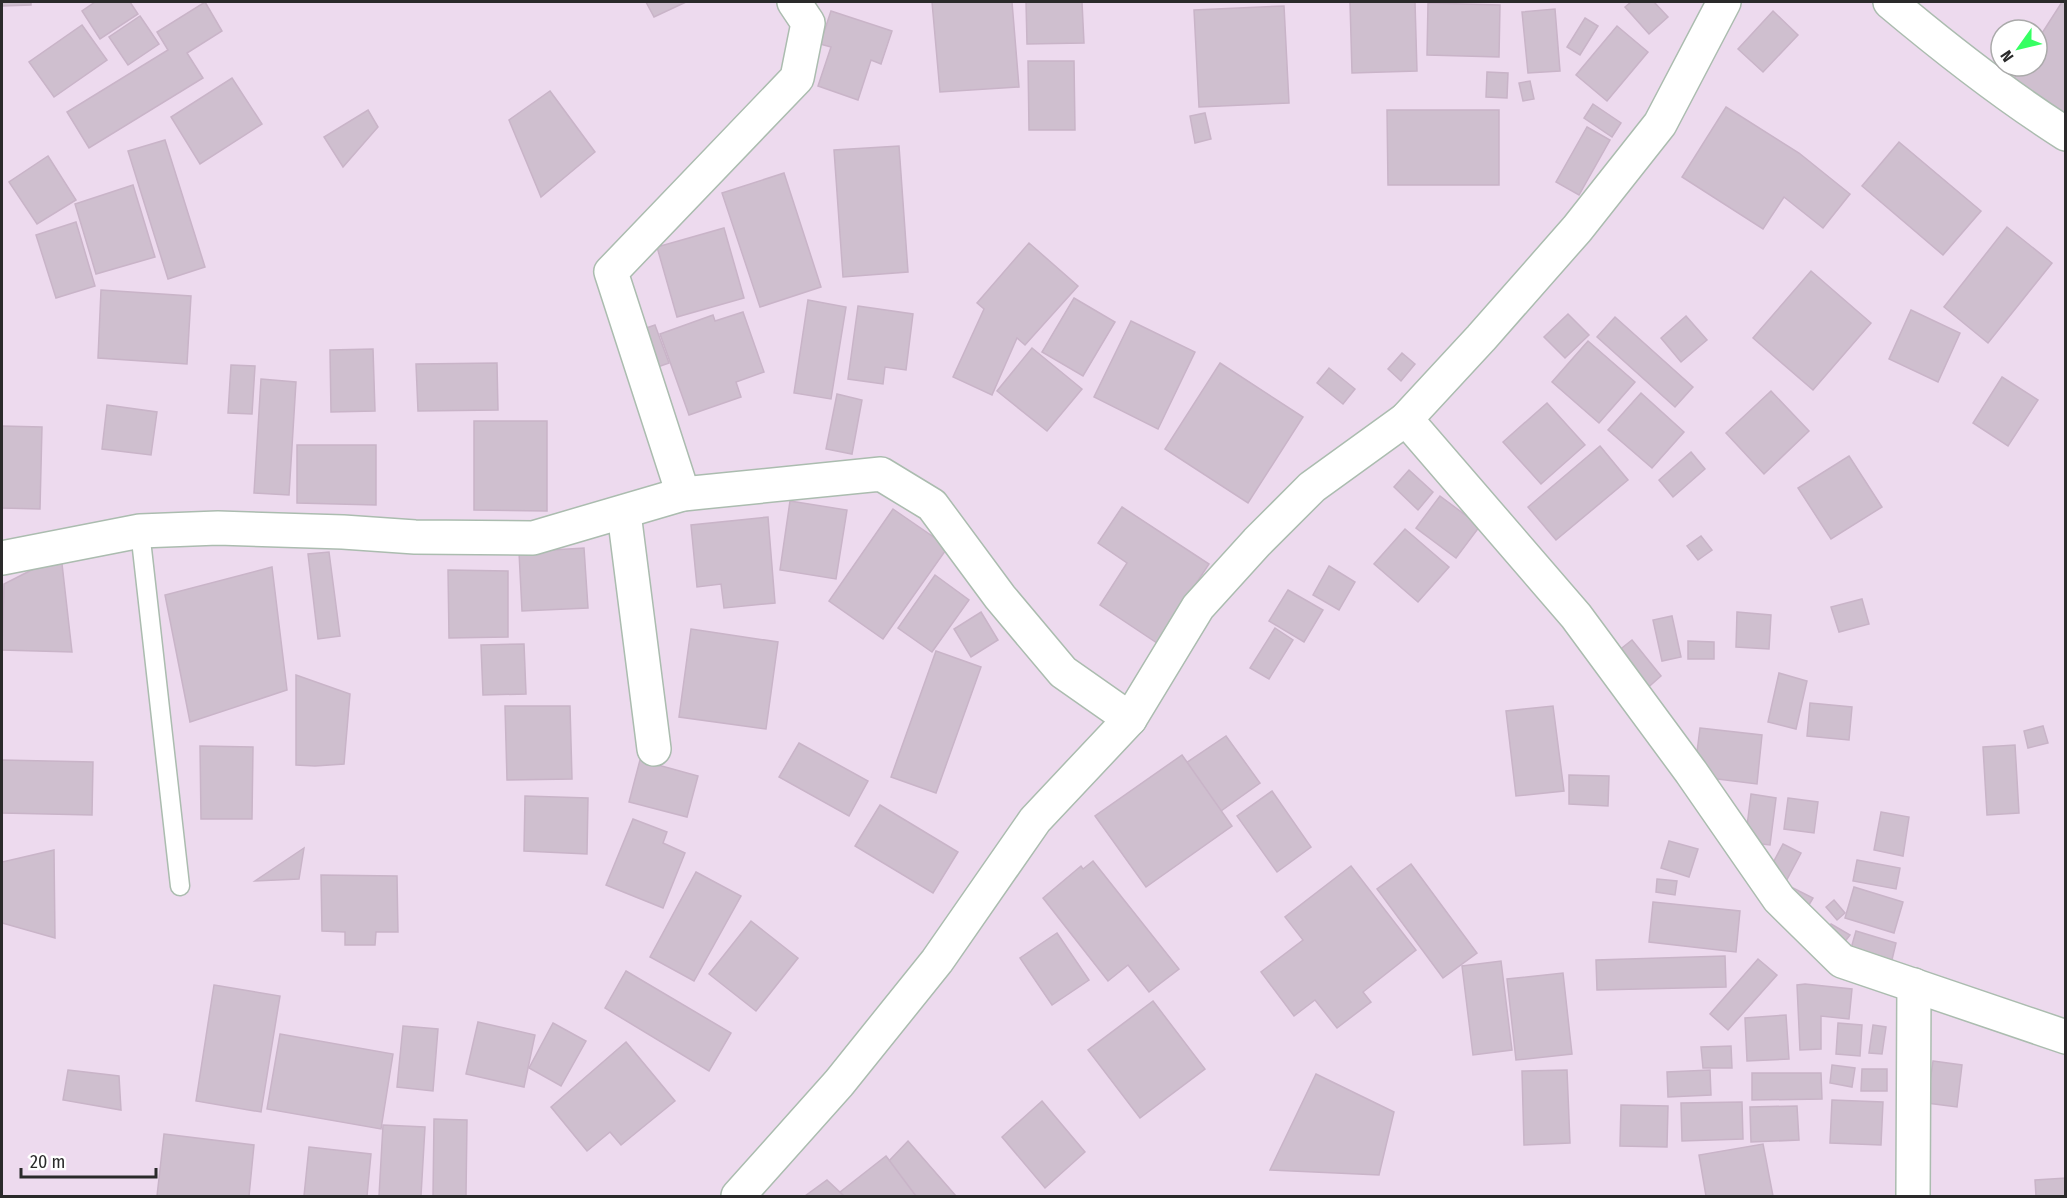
<svg xmlns="http://www.w3.org/2000/svg" width="2067" height="1198" viewBox="0 0 2067 1198" font-family="'Fira Sans Condensed',sans-serif">
  <style>
    .building { fill: #cfbfcf; stroke: #c9b4c8; stroke-width: 1.5 }
    .lines { fill: none; stroke-linecap: round; stroke-linejoin: round }
    .service-casing { stroke: #abbcaf; stroke-width: 21 }
    .minor-casing { stroke: #abbcaf; stroke-width: 36 }
    .service { stroke: #fff; stroke-width: 18 }
    .minor { stroke: #fff; stroke-width: 33 }
  </style>
  <rect width="100%" height="100%" fill="#eddaee"/>
  <g class="building">
    <path d="M2 2H31V5L2 6Z"/>
    <path d="M95 2H130L138 14 100 39 82 11Z"/>
    <path d="M205 2 222 31 187 53 203 78 89 148 67 112 168 50 157 32Z"/>
    <path d="M646 2H686L654 17Z"/>
    <path d="M932 2H1012L1019 87 940 92Z"/>
    <path d="M1026 2H1082L1084 43 1027 44Z"/>
    <path d="M1350 2H1415L1417 71 1352 73Z"/>
    <path d="M1631 2H1654L1668 17 1649 34 1625 7Z"/>
    <path d="M2062 2H2066V109L2064 113 2013 80 2022 66H2037V41Z"/>
    <path d="M1428 3 1500 5 1499 57 1427 55Z"/>
    <path d="M1284 6 1289 103 1199 107 1194 10Z"/>
    <path d="M1555 9 1560 71 1528 73 1522 12Z"/>
    <path d="M831 11 892 31 881 64 871 60 858 100 818 86 831 47 820 44Z"/>
    <path d="M1773 11 1798 35 1763 72 1738 49Z"/>
    <path d="M140 16 159 44 128 65 109 37Z"/>
    <path d="M1585 18 1598 26 1580 55 1567 47Z"/>
    <path d="M82 25 107 60 54 97 29 62Z"/>
    <path d="M1617 26 1648 52 1607 101 1576 75Z"/>
    <path d="M1028 61H1074L1075 130H1029Z"/>
    <path d="M1487 72 1508 73 1507 98 1486 97Z"/>
    <path d="M232 78 262 124 200 164 171 117Z"/>
    <path d="M1530 81 1534 99 1523 101 1519 83Z"/>
    <path d="M550 91 595 152 541 197 509 120Z"/>
    <path d="M1593 104 1621 123 1612 137 1584 118Z"/>
    <path d="M1726 107 1799 153 1850 194 1823 228 1784 197 1763 229 1682 177Z"/>
    <path d="M368 110 378 127 343 167 324 137Z"/>
    <path d="M1387 110H1499V185H1388Z"/>
    <path d="M1205 113 1211 139 1195 143 1190 116Z"/>
    <path d="M1587 127 1610 140 1579 195 1556 182Z"/>
    <path d="M165 140 205 267 168 279 128 151Z"/>
    <path d="M1899 142 1981 211 1943 255 1862 186Z"/>
    <path d="M899 146 908 272 843 277 834 150Z"/>
    <path d="M48 156 76 200 37 224 9 182Z"/>
    <path d="M784 173 821 287 760 307 722 193Z"/>
    <path d="M133 185 155 257 96 274 75 204Z"/>
    <path d="M76 222 95 286 56 298 36 235Z"/>
    <path d="M2007 227 2052 263 1988 343 1944 307Z"/>
    <path d="M724 228 744 298 677 317 657 247Z"/>
    <path d="M1029 243 1078 286 1025 345 1017 338 992 395 953 377 984 309 977 303Z"/>
    <path d="M1811 271 1871 323 1813 390 1753 338Z"/>
    <path d="M101 290 191 296 187 364 98 358Z"/>
    <path d="M1074 298 1115 322 1083 376 1042 352Z"/>
    <path d="M808 300 846 307 831 399 794 393Z"/>
    <path d="M858 306 913 314 906 370 885 367 883 384 848 379Z"/>
    <path d="M1911 310 1960 333 1938 382 1889 359Z"/>
    <path d="M743 312 764 372 736 382 741 397 689 415 660 334 713 315 715 321Z"/>
    <path d="M1568 314 1589 335 1565 358 1544 337Z"/>
    <path d="M1686 316 1707 340 1681 362 1661 338Z"/>
    <path d="M1615 317 1693 387 1675 407 1597 337Z"/>
    <path d="M1131 321 1195 352 1158 429 1094 397Z"/>
    <path d="M655 325 669 363 646 371 632 333Z"/>
    <path d="M1588 341 1635 382 1599 423 1552 382Z"/>
    <path d="M1032 348 1082 389 1047 431 997 391Z"/>
    <path d="M373 349 375 411 331 412 330 350Z"/>
    <path d="M1402 353 1415 364 1401 381 1388 369Z"/>
    <path d="M497 363 498 410 418 411 416 364Z"/>
    <path d="M1220 363 1303 417 1248 503 1165 449Z"/>
    <path d="M231 365 255 366 252 414 228 413Z"/>
    <path d="M1329 368 1355 389 1343 404 1317 383Z"/>
    <path d="M2002 377 2038 400 2008 446 1973 423Z"/>
    <path d="M261 379 296 382 289 495 254 493Z"/>
    <path d="M1771 391 1809 431 1764 474 1726 433Z"/>
    <path d="M1641 393 1684 432 1652 468 1608 430Z"/>
    <path d="M837 394 862 400 852 454 826 449Z"/>
    <path d="M1547 403 1585 445 1541 484 1503 442Z"/>
    <path d="M107 405 157 412 151 455 102 449Z"/>
    <path d="M474 421H547V511L474 510Z"/>
    <path d="M2 426 42 427 40 509 2 508Z"/>
    <path d="M297 445H376V505L297 503Z"/>
    <path d="M1600 446 1628 480 1556 540 1528 507Z"/>
    <path d="M1691 452 1705 469 1673 497 1659 480Z"/>
    <path d="M1849 456 1882 507 1831 539 1798 488Z"/>
    <path d="M1409 470 1433 492 1418 510 1394 487Z"/>
    <path d="M1440 496 1480 526 1456 558 1416 528Z"/>
    <path d="M790 501 847 510 836 579 780 570Z"/>
    <path d="M1122 507 1209 564 1157 643 1100 605 1127 563 1098 543Z"/>
    <path d="M893 509 948 547 883 639 829 601Z"/>
    <path d="M768 517 775 603 724 608 721 584 697 587 691 525Z"/>
    <path d="M1405 529 1449 567 1418 602 1374 564Z"/>
    <path d="M1701 536 1712 550 1698 560 1687 546Z"/>
    <path d="M584 548 588 608 522 611 519 552Z"/>
    <path d="M329 552 340 636 318 639 308 554Z"/>
    <path d="M61 555 72 652 2 650 4 584Z"/>
    <path d="M1329 566 1355 582 1339 610 1313 595Z"/>
    <path d="M272 567 287 690 190 722 165 595Z"/>
    <path d="M448 570 508 571V637L449 638Z"/>
    <path d="M935 575 969 600 932 652 898 628Z"/>
    <path d="M1288 590 1323 610 1304 642 1269 621Z"/>
    <path d="M1862 599 1869 624 1839 632 1831 607Z"/>
    <path d="M981 612 998 640 971 657 954 629Z"/>
    <path d="M1737 612 1771 615 1769 649 1736 647Z"/>
    <path d="M1672 616 1681 657 1662 661 1653 620Z"/>
    <path d="M1275 628 1293 640 1269 679 1250 668Z"/>
    <path d="M691 629 778 642 766 729 679 717Z"/>
    <path d="M1632 640 1661 676 1643 692 1613 655Z"/>
    <path d="M1688 641 1714 642V659H1688Z"/>
    <path d="M524 644 526 694 483 695 481 645Z"/>
    <path d="M936 651 981 667 936 793 891 777Z"/>
    <path d="M1779 673 1807 681 1796 729 1768 722Z"/>
    <path d="M296 675 350 694 344 764 315 766 296 765Z"/>
    <path d="M1810 703 1852 707 1849 740 1807 736Z"/>
    <path d="M505 706H570L572 779 507 780Z"/>
    <path d="M1553 706 1564 791 1516 796 1506 711Z"/>
    <path d="M2043 726 2048 743 2028 748 2024 731Z"/>
    <path d="M1700 728 1762 735 1757 784 1694 776Z"/>
    <path d="M1226 736 1260 783 1214 816 1180 767Z"/>
    <path d="M799 743 868 781 849 816 779 777Z"/>
    <path d="M2015 745 2019 813 1987 815 1983 747Z"/>
    <path d="M200 746 253 747 252 819H201Z"/>
    <path d="M1182 755 1232 826 1146 887 1095 816Z"/>
    <path d="M2 760 93 762 92 815 2 813Z"/>
    <path d="M640 760 698 776 687 817 629 802Z"/>
    <path d="M1569 775 1609 776 1608 806 1569 804Z"/>
    <path d="M1272 791 1311 847 1277 872 1237 816Z"/>
    <path d="M1751 794 1776 798 1770 845 1745 842Z"/>
    <path d="M525 796 588 798 587 854 524 851Z"/>
    <path d="M1788 798 1818 802 1814 833 1784 829Z"/>
    <path d="M880 805 958 852 933 893 855 846Z"/>
    <path d="M1881 812 1909 817 1903 856 1874 850Z"/>
    <path d="M633 819 667 832 663 843 685 853 663 908 606 885Z"/>
    <path d="M1669 841 1698 849 1689 877 1661 868Z"/>
    <path d="M1783 844 1801 853 1783 887 1765 878Z"/>
    <path d="M304 848 299 879 255 881Z"/>
    <path d="M54 850 55 938 2 923V862Z"/>
    <path d="M1857 860 1900 868 1896 889 1853 881Z"/>
    <path d="M1093 861 1179 969 1149 992 1128 965 1108 981 1043 898 1081 866 1083 869Z"/>
    <path d="M1411 864 1477 953 1443 978 1377 889Z"/>
    <path d="M1351 866 1416 950 1363 992 1371 1002 1337 1028 1315 1000 1294 1016 1261 972 1303 940 1285 917Z"/>
    <path d="M696 872 741 896 694 981 650 957Z"/>
    <path d="M321 875 397 876 398 932H376L375 945H345V932L322 931Z"/>
    <path d="M1657 879 1677 881 1675 895 1656 892Z"/>
    <path d="M1791 887 1813 898 1806 910 1785 899Z"/>
    <path d="M1854 887 1903 902 1894 933 1845 918Z"/>
    <path d="M1834 900 1845 913 1837 920 1826 907Z"/>
    <path d="M1653 902 1740 911 1736 952 1649 942Z"/>
    <path d="M751 921 798 958 756 1011 709 974Z"/>
    <path d="M1831 924 1850 935 1843 944 1825 934Z"/>
    <path d="M1856 931 1896 943 1891 964 1850 952Z"/>
    <path d="M1057 933 1089 980 1052 1005 1020 958Z"/>
    <path d="M1725 956 1726 987 1597 990 1596 960Z"/>
    <path d="M1758 959 1777 975 1728 1030 1710 1014Z"/>
    <path d="M1501 961 1512 1050 1473 1055 1462 966Z"/>
    <path d="M626 971 731 1033 709 1071 605 1008Z"/>
    <path d="M1563 973 1572 1054 1516 1060 1507 979Z"/>
    <path d="M1805 984 1852 989 1849 1019 1821 1016V1049L1800 1050 1797 985Z"/>
    <path d="M214 985 280 996 261 1112 196 1101Z"/>
    <path d="M1153 1001 1205 1069 1140 1118 1088 1050Z"/>
    <path d="M1786 1015 1789 1059 1747 1061 1745 1018Z"/>
    <path d="M478 1022 535 1035 524 1087 466 1074Z"/>
    <path d="M553 1023 586 1041 561 1086 529 1068Z"/>
    <path d="M1838 1023 1862 1025 1860 1056 1836 1054Z"/>
    <path d="M1873 1025 1886 1027 1882 1054 1869 1053Z"/>
    <path d="M403 1026 438 1029 433 1091 397 1087Z"/>
    <path d="M280 1034 393 1054 381 1129 267 1109Z"/>
    <path d="M626 1042 675 1101 621 1145 610 1132 587 1151 551 1107Z"/>
    <path d="M1731 1046 1732 1068H1703L1701 1047Z"/>
    <path d="M1933 1061 1962 1065 1957 1107 1927 1103Z"/>
    <path d="M1832 1065 1855 1068 1852 1087 1830 1083Z"/>
    <path d="M1862 1069H1887V1091H1861Z"/>
    <path d="M68 1070 119 1076 121 1110 63 1100Z"/>
    <path d="M1567 1070 1570 1143 1524 1145 1522 1071Z"/>
    <path d="M1710 1070 1711 1095 1668 1097 1667 1072Z"/>
    <path d="M1752 1073H1821L1822 1099 1752 1100Z"/>
    <path d="M1316 1074 1394 1112 1379 1175 1270 1170Z"/>
    <path d="M1832 1100 1883 1102 1881 1145 1830 1143Z"/>
    <path d="M1042 1101 1085 1152 1045 1188 1002 1137Z"/>
    <path d="M1742 1102 1743 1139 1682 1141 1681 1103Z"/>
    <path d="M1621 1105 1668 1106 1667 1147 1620 1146Z"/>
    <path d="M1797 1106 1799 1140 1751 1142 1750 1107Z"/>
    <path d="M434 1119 467 1120 466 1196H433Z"/>
    <path d="M383 1125 425 1127 421 1196H379Z"/>
    <path d="M164 1134 254 1145 249 1196H157Z"/>
    <path d="M908 1141 956 1196H915L886 1164Z"/>
    <path d="M1763 1144 1773 1196H1706L1699 1155Z"/>
    <path d="M309 1147 371 1154 367 1196H304Z"/>
    <path d="M886 1156 916 1196H835Z"/>
    <path d="M2066 1178V1196H2036L2035 1180Z"/>
    <path d="M827 1180 844 1196H805Z"/>
  </g>
  <g class="lines">
    <g class="service-casing">
      <path id="service" d="M140 531 180 886"/>
    </g>
    <g class="minor-casing">
      <g id="minor">
        <path d="M1890 2C1946 49 2003 94 2066 134"/>
        <path d="M1406 419 1576 616 1691 772 1779 899 1842 961 2066 1037"/>
        <path d="M683 494 611 272 797 78 808 23 794 2"/>
        <path d="M624 513 654 749"/>
        <path d="M2 558 140 531 218 528 343 532 415 537 533 538 683 494 881 474 932 505 1000 597 1063 672 1130 719"/>
        <path d="M738 1196 839 1083 937 961 1035 820 1130 719 1198 607 1257 542 1312 487 1406 419 1481 338 1577 229 1660 124 1724 2"/>
        <path d="M1913 1196 1914 985"/>
      </g>
    </g>
    <use href="#service" class="service"/>
    <use href="#minor" class="minor"/>
  </g>
  <rect width="2067" height="1198" fill="none" stroke="#2a2a2a" stroke-width="6"/>
  <g transform="translate(2019 48) rotate(236)"><circle r="28" fill="#ffffff" stroke="#aaaaaa" stroke-width="1.5"/>
  <path d="M0-4.5L10 22L0 15L-10 22Z" fill="#36ff63"/>
  <text y="-9" font-size="16" font-weight="bold" text-anchor="middle" fill="#2a2a2a">N</text>
  </g>
  <path d="M21 1168v9h135v-9" fill="none" stroke="#2a2a2a" stroke-width="3"/>
  <text x="30" y="1168" font-size="18" fill="#2a2a2a" stroke="#ffffff" stroke-width="4.5" paint-order="stroke">20 m</text>
</svg>
